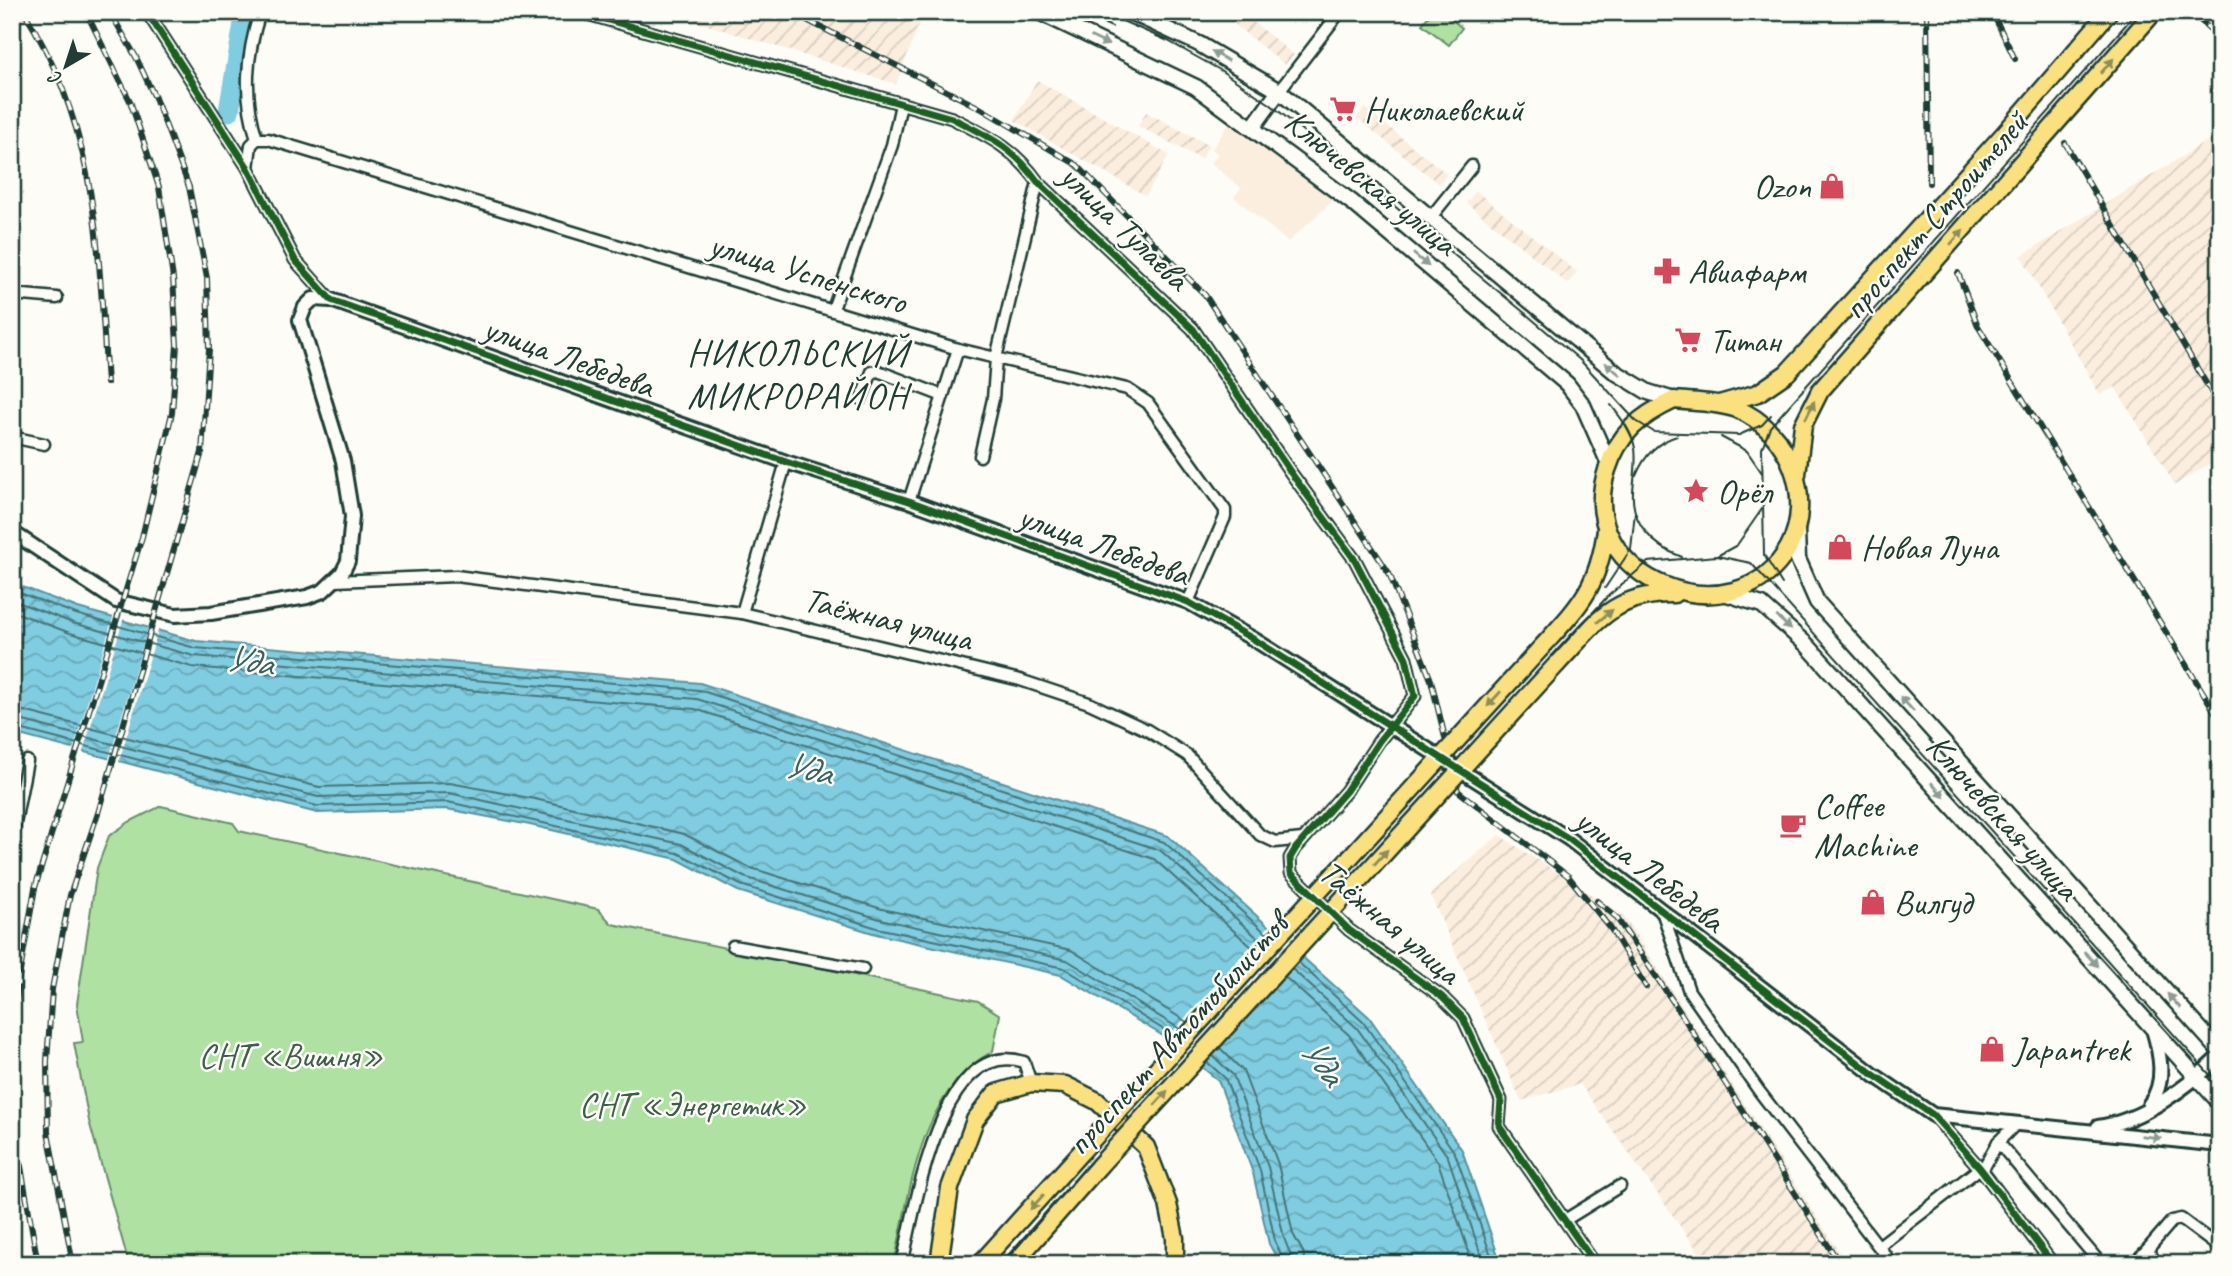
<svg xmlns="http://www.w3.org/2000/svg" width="2232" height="1276" viewBox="0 0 2232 1276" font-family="Caveat,sans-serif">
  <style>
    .built { fill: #fbeedf }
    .industrial { fill: url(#industrial-furrows) }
    .garden { fill: #afe1a2; stroke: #678f6b; stroke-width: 2 }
    .water { fill: url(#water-waves); stroke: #59939b; stroke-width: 2 }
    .pier { fill: #fdfcf7 }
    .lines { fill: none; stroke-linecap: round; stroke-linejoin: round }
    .shore { stroke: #467679; stroke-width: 2 }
    .river { stroke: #80cce0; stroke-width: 21 }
    .minor-casing { stroke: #1f3d34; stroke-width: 15 }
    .tertiary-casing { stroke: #1f3d34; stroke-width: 18 }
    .secondary-casing { stroke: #1f3d34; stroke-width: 19 }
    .primary-casing { stroke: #1f3d34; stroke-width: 21 }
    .minor { stroke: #fdfcf7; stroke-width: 10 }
    .tertiary { stroke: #fdfcf7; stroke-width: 12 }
    .secondary { stroke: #fdfcf7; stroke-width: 14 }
    .primary { stroke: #fbe080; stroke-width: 16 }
    .tram { stroke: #1f3d34; stroke-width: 2 }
    .rail-casing { stroke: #1f3d34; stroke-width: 6 }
    .rail { stroke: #fdfcf7; stroke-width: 3.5; stroke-dasharray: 10; stroke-linecap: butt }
    .primary-bridge-casing { stroke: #1f3d34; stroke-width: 21; stroke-linecap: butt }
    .primary-bridge { stroke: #fbe080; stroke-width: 16 }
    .cycleway-casing { stroke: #fdfcf7; stroke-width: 11 }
    .cycleway { stroke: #1b5e20; stroke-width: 7 }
    .oneway { fill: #8e9c96 }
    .oneway2 { fill: #8d8e5a }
    .labels { text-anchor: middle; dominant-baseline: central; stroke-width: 5; stroke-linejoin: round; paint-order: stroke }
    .poi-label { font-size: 35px; fill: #1f3d34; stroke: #fdfcf7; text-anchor: start }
    .street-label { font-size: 35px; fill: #1f3d34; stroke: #fdfcf7 }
    .park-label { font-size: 35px; fill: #3c5e4a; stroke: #fdfcf7 }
    .neighbourhood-label { font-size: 37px; letter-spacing: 2px; fill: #1f3d34; stroke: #fdfcf7 }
    .water-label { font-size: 37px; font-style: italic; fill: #37615f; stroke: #fdfcf7 }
  </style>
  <defs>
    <pattern id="industrial-furrows" width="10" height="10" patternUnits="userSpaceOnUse" patternTransform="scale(1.75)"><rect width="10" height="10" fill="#fbeedf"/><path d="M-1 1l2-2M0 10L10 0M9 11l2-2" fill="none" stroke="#d7cdc0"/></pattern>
    <pattern id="water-waves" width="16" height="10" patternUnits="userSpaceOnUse" patternTransform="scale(1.75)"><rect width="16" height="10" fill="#80cce0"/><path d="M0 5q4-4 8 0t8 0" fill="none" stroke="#68a7b6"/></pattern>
  </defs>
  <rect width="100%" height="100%" fill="#fdfcf7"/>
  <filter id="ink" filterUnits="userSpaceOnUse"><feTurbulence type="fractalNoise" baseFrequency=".0143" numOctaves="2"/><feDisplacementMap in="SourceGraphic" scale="14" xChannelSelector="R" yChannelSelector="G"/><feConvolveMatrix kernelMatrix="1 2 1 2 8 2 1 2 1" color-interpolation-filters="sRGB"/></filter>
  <g filter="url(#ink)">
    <path class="built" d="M1232 119 1334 200 1288 242 1234 197 1241 188 1211 163 1218 154 1212 149Z"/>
    <g class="industrial">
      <path d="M666 12H924L896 84Z"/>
      <path d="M1219 12H1241L1294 55 1285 65Z"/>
      <path d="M1037 80 1169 155 1146 196 1014 120Z"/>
      <path d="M1365 108 1447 174 1439 184 1357 118Z"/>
      <path d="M1146 112 1209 145 1201 159 1138 126Z"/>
      <path d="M2220 133V457L2175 485 2115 387 2100 395 2021 256Z"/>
      <path d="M1476 191 1577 272 1568 284 1466 203Z"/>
      <path d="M1499 835 1624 916 1847 1264H1707L1580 1084 1521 1101 1430 894Z"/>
    </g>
    <g class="garden">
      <path d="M1432 12H1443L1462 28 1449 45 1422 24Z"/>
      <path d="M161 806 233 823 239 831 598 909 612 924 978 1001 1000 1015 993 1051C919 1092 911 1189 894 1264H129L89 1121 74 1043 83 1042 77 1004 97 868 109 836 129 822Z"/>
    </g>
    <path class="water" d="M12 583 78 608 196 641 700 683 1168 836 1369 1017 1462 1150 1501 1264H1280L1269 1244 1253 1173 1218 1080 1160 1034 1061 975 876 934 738 891 677 859 530 825 447 809 317 813 12 733Z"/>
    <g class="pier">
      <path d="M114 614 124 617 82 755 72 753Z"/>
      <path d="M149 624 159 627 118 765 108 762Z"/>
      <path d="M1271 924 1303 953 1198 1068 1164 1041Z"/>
    </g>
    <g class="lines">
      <g class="shore">
        <path d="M12 590 76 614 195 648 699 690 1164 842 1267 934"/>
        <path d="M12 600 73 623 194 656 697 699 1160 850 1261 941"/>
        <path d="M12 611 70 633 192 667 695 709 1154 859 1254 949"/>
        <path d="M12 708 319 787 450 783 535 799 684 834 748 867 882 909 1071 950 1187 1022"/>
        <path d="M12 718 318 797 449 793 681 844 744 877 880 919 1067 960 1180 1029"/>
        <path d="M12 727 317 806 448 802 678 853 741 885 877 928 1064 968 1174 1036"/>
        <path d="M1298 962 1363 1022 1455 1153 1494 1264"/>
        <path d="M1292 969 1357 1028 1448 1157 1484 1264"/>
        <path d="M1285 977 1349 1035 1438 1162 1473 1264"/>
        <path d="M1220 1048 1243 1071 1278 1164 1293 1234 1303 1252 1305 1264"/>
        <path d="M1213 1056 1233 1075 1268 1167 1284 1238 1294 1264"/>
        <path d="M1207 1062 1225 1078 1260 1170 1275 1241 1285 1264"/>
      </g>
      <path class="river" d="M229 111 246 12"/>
      <g class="minor-casing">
        <g id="minor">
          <path d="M147 12 248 168 295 260 331 300"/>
          <path d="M580 12 952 118C989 137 1013 147 1038 182L1193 329 1291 473 1355 560 1406 658 1415 696 1379 741 1346 791 1296 848 1290 858 1291 873 1349 930 1441 996 1463 1018 1501 1100 1499 1126 1595 1264"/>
          <path d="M1279 91 1340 12"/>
          <path d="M257 139C243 96 246 56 260 12"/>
          <path d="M248 168 251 145 257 139H268L958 349 1127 389 1148 403 1225 510V517L1188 602"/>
          <path d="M1431 217 1472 166"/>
          <path d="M12 294 57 298"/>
          <path d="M833 309 892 145 901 104"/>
          <path d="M861 399 872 372 878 371 943 396"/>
          <path d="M12 437 44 444"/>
          <path d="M980 456 993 399 996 358 1038 182"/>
          <path d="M786 462 742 613 1020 680 1089 703 1147 730 1187 755 1260 835 1275 842 1302 839"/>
          <path d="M909 501 958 349"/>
          <path d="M335 581 456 576 742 613"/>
          <path d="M12 838 27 761"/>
          <path d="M1663 914 1689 991 1759 1091 1892 1264"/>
          <path d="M733 946 863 969"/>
          <path d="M1933 1115 1980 1168 2053 1264"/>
          <path d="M1998 1142 2101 1264"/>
          <path d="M1982 1171 1998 1142 2017 1123"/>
          <path d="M1565 1220 1620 1186"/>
          <path d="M1879 1246 1980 1168"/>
          <path d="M902 1264C915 1211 940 1035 1024 1062L1031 1083"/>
          <path d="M2133 1264 2147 1250"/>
          <path d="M2157 1264 2147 1250 2172 1221 2181 1219 2220 1248"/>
        </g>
      </g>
      <g class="tertiary-casing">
        <g id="tertiary">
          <path d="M12 532 116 601 175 615 211 613 307 597 323 591 342 573 348 561 352 516 343 461 300 320 305 307 313 299 331 300 786 462 909 501 1188 602 1255 640 1569 839 1874 1075 1933 1115 2220 1145"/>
          <path d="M2149 1105C2167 1083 2160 1053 2153 1029"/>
          <path d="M2098 1127C2142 1121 2188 1087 2220 1056"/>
        </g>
      </g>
      <g class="secondary-casing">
        <g id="secondary">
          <path d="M1039 12 1196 87 1353 203 1567 384 1583 405 1609 464"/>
          <path d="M1130 12 1199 44 1279 91 1615 372 1648 392 1674 400"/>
          <path d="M1253 127 1279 91"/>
          <path d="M1797 530 1798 559 1817 602 2220 1051"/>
          <path d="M1724 593 1762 605 1807 645 2220 1103"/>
        </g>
      </g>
      <g class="primary-casing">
        <g id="primary">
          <path d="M1674 400C1694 402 1718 402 1737 409 1789 430 1815 497 1789 547 1737 643 1571 580 1607 470 1619 433 1640 416 1674 400Z"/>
          <path d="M1719 404 1758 393 1787 373 2004 134 2109 12"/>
          <path d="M1797 474 1803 425 1820 391 2154 12"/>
          <path d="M1540 649C1579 606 1598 589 1606 530"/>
          <path d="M1557 664C1595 624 1613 593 1674 594"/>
          <path d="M939 1264 950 1188 975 1120 996 1093 1031 1083 1065 1085 1097 1101 1146 1147 1168 1204 1175 1238V1264"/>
          <path d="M980 1264 1082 1151"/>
          <path d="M1013 1264 1099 1166"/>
        </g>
      </g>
      <use href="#minor" class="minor"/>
      <use href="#tertiary" class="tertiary"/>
      <use href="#secondary" class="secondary"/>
      <use href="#primary" class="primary"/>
      <g class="tram">
        <path d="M1078 12 1112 27"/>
        <path d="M1102 12 1168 41 1220 70 1270 104 1526 314 1580 360 1636 421 1654 432 1739 435 1762 425 1771 415"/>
        <path d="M1611 405C1621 418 1632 432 1635 448 1637 462 1634 478 1633 492 1631 524 1654 547 1682 557"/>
        <path d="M1721 437 1747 451 1762 473"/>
        <path d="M1636 476C1644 456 1656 442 1677 436"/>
        <path d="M1717 556 1737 545 1762 509"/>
        <path d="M1782 584 1764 555 1762 448 1770 427 2137 12"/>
        <path d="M1605 588 1631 549 1635 512"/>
        <path d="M1003 1264 1091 1161 1607 597 1648 562 1717 556 1751 563 2220 1086"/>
      </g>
      <g class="rail-casing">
        <g id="rail">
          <path d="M24 12C99 130 98 250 107 383"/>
          <path d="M791 12 980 108 1077 165 1205 295 1389 573 1431 680 1458 791 1568 876 1611 929 1646 987"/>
          <path d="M1927 12 1929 183"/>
          <path d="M1992 12 2015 59"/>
          <path d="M2191 12 2220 38"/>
          <path d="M2065 143 2220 407"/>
          <path d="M1958 273 1978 326 2220 720"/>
          <path d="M1597 901 1616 917 1680 1012 1840 1264"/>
          <path d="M12 1045 19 977 35 888 142 537 172 413 177 345 173 278 159 187 130 101 86 12"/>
          <path d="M12 1075 14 1126 38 1264"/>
          <path d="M73 1264 48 1132 47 1061 52 989 70 895 98 813 202 452 209 349 207 278 189 187 156 100 136 57 110 12"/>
        </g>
      </g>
      <use href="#rail" class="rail"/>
      <g class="primary-bridge-casing">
        <g id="primary-bridge">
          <path d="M1082 1151 1540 649"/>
          <path d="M1099 1166 1557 664"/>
        </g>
      </g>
      <use href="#primary-bridge" class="primary-bridge"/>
      <g class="cycleway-casing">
        <g id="cycleway">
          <path d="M147 12 248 168 295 260 331 300 786 462 909 501 1188 602 1255 640 1569 839 1874 1075 1933 1115 1980 1168 2053 1264"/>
          <path d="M580 12 952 118C989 137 1013 147 1038 182L1193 329 1291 473 1355 560 1406 658 1415 696 1379 741 1346 791 1296 848 1290 858 1291 873 1349 930 1441 996 1463 1018 1501 1100 1499 1126 1595 1264"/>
        </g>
      </g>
      <use href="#cycleway" class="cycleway"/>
    </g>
    <defs><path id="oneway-solid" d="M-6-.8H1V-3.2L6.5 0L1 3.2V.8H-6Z" transform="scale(1.75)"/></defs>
    <g class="oneway">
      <use href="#oneway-solid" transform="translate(1100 41) rotate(25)"/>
      <use href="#oneway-solid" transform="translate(1220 56) rotate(-150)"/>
      <use href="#oneway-solid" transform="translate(1421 260) rotate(40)"/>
      <use href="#oneway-solid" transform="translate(1613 369) rotate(-140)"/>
      <use href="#oneway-solid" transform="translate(1784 623) rotate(43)"/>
      <use href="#oneway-solid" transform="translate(1907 704) rotate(-132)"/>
      <use href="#oneway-solid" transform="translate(1938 790) rotate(48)"/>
      <use href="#oneway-solid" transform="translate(2091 959) rotate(48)"/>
      <use href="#oneway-solid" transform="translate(2174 1001) rotate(-132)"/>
      <use href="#oneway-solid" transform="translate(2151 1137) rotate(7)"/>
    </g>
    <g class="oneway2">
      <use href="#oneway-solid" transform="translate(2107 66) rotate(-49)"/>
      <use href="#oneway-solid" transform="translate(1957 237) rotate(-49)"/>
      <use href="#oneway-solid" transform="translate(1810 410) rotate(-64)"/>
      <use href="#oneway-solid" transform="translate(1605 616) rotate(-39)"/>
      <use href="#oneway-solid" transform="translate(1494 699) rotate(132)"/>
      <use href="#oneway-solid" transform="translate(1381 857) rotate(-48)"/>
      <use href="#oneway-solid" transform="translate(1161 1098) rotate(-48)"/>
      <use href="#oneway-solid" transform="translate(1037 1202) rotate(132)"/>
    </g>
  </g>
  <defs>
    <g id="supermarket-bare" transform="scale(2.1)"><path d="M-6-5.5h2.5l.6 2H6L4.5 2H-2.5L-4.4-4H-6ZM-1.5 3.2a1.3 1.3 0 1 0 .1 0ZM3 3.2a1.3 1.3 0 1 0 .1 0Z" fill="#d1495b" stroke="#fdfcf7" stroke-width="2.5" paint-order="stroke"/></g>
    <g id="shop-bare" transform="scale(2.1)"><path d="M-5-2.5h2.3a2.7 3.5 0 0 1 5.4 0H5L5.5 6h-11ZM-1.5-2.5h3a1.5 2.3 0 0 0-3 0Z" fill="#d1495b" stroke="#fdfcf7" stroke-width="2.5" paint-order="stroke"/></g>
    <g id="pharmacy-bare" transform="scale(2.1)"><path d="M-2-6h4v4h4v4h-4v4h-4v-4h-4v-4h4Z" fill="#d1495b" stroke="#fdfcf7" stroke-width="2.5" paint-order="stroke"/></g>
    <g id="sight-bare" transform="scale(2.1)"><path d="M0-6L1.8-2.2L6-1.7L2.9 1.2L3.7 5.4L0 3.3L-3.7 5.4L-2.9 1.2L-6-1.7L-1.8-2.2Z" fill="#d1495b" stroke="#fdfcf7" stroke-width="2.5" paint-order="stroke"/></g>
    <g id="cafe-bare" transform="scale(2.1)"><path d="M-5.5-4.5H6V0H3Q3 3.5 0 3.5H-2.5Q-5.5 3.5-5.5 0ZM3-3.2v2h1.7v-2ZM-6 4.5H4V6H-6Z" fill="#d1495b" stroke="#fdfcf7" stroke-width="2.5" paint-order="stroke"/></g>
  </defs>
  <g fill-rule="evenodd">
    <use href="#supermarket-bare" x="1343" y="109"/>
    <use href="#shop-bare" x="1832" y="186"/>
    <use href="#pharmacy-bare" x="1667" y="271"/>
    <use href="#supermarket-bare" x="1688" y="340"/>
    <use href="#sight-bare" x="1696" y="491"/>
    <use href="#shop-bare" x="1840" y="547"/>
    <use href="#cafe-bare" x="1793" y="825"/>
    <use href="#shop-bare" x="1873" y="902"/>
    <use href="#shop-bare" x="1992" y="1049"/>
  </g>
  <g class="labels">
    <g class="poi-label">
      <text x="1364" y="109">Николаевский</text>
      <text x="1811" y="186" text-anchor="end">Ozon</text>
      <text x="1688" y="271">Авиафарм</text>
      <text x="1709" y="340">Титан</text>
      <text x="1717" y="491">Орёл</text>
      <text x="1861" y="547">Новая Луна</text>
      <text x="1814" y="805">Coffee<tspan x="1814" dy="40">Machine</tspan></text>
      <text x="1894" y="902">Вилгуд</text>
      <text x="2013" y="1049">Japantrek</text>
    </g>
    <g class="street-label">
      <text transform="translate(1371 182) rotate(39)">Ключевская улица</text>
      <text transform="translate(1935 215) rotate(-49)">проспект Строителей</text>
      <text transform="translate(1125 227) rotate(44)">улица Тулаева</text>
      <text transform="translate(808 273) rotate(17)">улица Успенского</text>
      <text transform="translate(569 357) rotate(20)">улица Лебедева</text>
      <text transform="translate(1104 545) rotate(20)">улица Лебедева</text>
      <text transform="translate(888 619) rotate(14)">Таёжная улица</text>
      <text transform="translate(2003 817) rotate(48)">Ключевская улица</text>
      <text transform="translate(1650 870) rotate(38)">улица Лебедева</text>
      <text transform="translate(1390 922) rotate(40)">Таёжная улица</text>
      <text transform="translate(1177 1034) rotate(-48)">проспект Автомобилистов</text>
    </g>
    <g class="park-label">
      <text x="291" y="1055">СНТ «Вишня»</text>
      <text x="693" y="1104">СНТ «Энергетик»</text>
    </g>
    <g class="neighbourhood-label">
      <text x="798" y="352">НИКОЛЬСКИЙ<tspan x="798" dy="43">МИКРОРАЙОН</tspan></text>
    </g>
    <g class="water-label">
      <text transform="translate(249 660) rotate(8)">Уда</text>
      <text transform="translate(808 768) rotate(12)">Уда</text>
      <text transform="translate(1323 1061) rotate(54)">Уда</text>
    </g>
  </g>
  <rect width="2232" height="1276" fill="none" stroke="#fdfcf7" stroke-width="42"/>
  <rect x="21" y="21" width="2190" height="1234" fill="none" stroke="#1f3d34" stroke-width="2.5" filter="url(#ink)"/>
  <g transform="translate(66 66) rotate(219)" stroke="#fdfcf7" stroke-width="5" paint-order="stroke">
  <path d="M0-5L12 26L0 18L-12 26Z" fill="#1f3d34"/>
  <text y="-10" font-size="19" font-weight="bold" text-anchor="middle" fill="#1f3d34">С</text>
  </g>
</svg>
